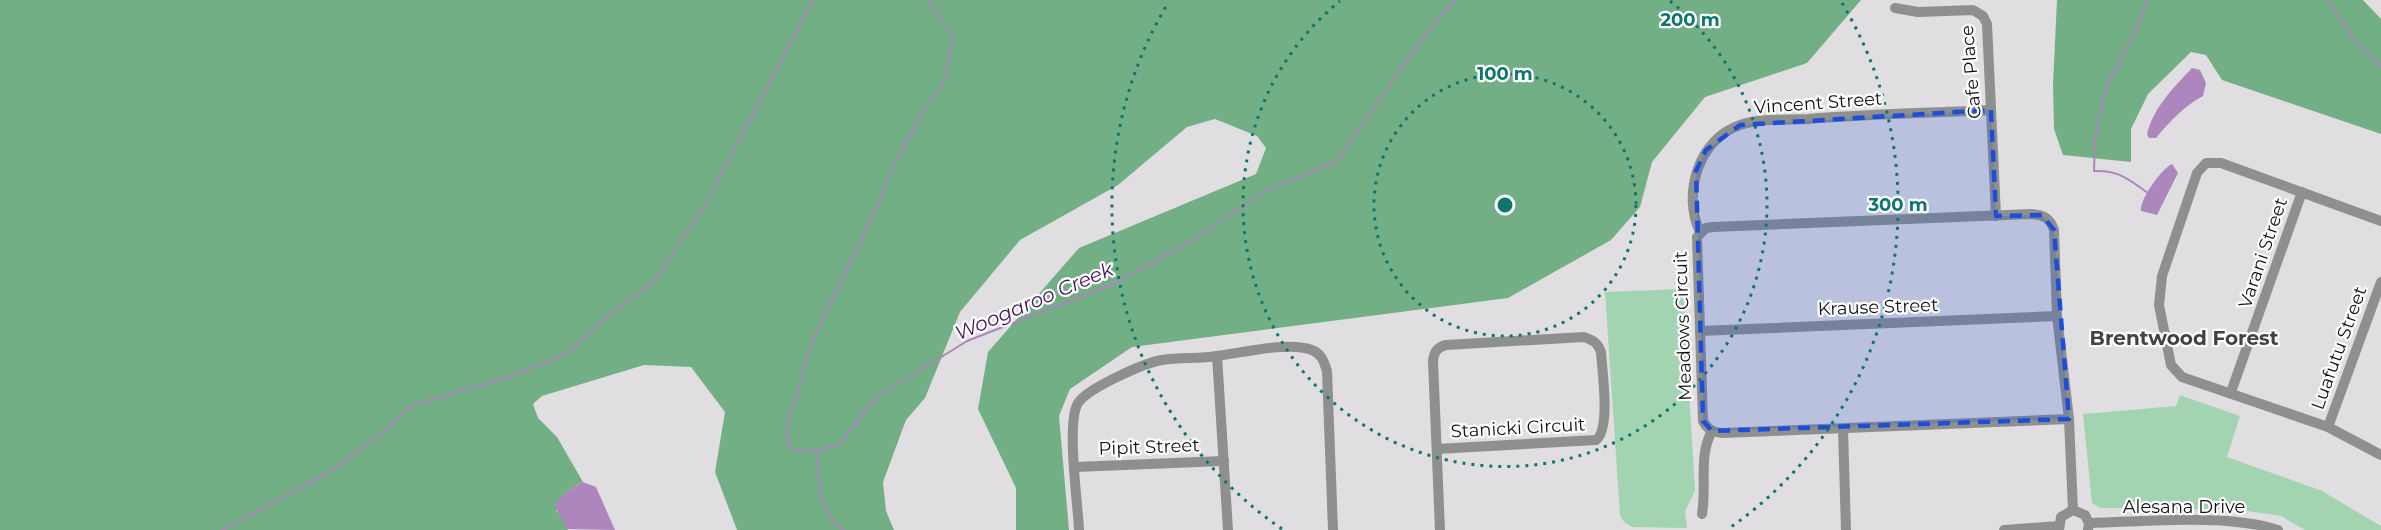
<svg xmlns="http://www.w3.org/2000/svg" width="2381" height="530" viewBox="0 0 2381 530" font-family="Montserrat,sans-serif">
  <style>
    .green { fill: #a3d4b1 }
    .forest { fill: #72af85 }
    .water { fill: #ac86bc }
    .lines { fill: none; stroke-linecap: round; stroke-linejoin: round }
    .stream { stroke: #ac86bc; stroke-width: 2 }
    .minor { stroke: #8e908e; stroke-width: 10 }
    .marked { fill: #1d4ed8; fill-opacity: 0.2; stroke: #1d4ed8; stroke-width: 4.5; stroke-dasharray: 12 8; stroke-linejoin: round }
    .ring { fill: none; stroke: #0f766e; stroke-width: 3; stroke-dasharray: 3 6 }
    .labels { text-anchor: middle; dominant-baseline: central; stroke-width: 4.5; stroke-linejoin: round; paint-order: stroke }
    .street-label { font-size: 18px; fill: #121112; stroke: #fff }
    .water-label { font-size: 20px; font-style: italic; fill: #481759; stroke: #fff }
    .neighbourhood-label { font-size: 20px; font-weight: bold; fill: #444145; stroke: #fff }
    .centre { fill: #0f766e; stroke: #fff; stroke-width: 3 }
    .ring-label { font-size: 18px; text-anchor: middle; font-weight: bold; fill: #0f766e; stroke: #fff; stroke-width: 4.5; stroke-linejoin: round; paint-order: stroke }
  </style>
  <rect width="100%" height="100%" fill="#e1dee2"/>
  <g class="green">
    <path d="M1683 289 1695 491 1685 511 1687 528 1632 527 1624 522 1620 515 1605 292Z"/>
    <path d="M2180 395 2240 416 2227 457 2322 491 2381 526V530H2305L2281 516 2241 510 2100 508 2092 503 2083 414 2176 406Z"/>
  </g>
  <g class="forest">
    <path d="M0 0H1861L1807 63 1705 97 1652 162 1640 207 1611 240 1508 298 1132 347 1070 389 1059 416 1069 530H1016V488L978 409 988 352 1079 248 1256 174 1266 148 1257 136 1215 119 1187 127 1118 185 1020 240 960 312 925 398 906 420 883 482 886 511 894 530H737L715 472 725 412 691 367 644 365 542 396 533 404 538 418 557 437 583 482 566 492 556 511 564 518 568 530H0Z"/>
    <path d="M2057 0H2363L2381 19V134L2222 80 2206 55 2191 52 2148 94 2131 129V162L2063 155 2054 129 2053 85Z"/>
  </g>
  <g class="water">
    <path d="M2192 68 2200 70 2206 83 2203 96C2184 106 2170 121 2156 138H2149L2147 134C2154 107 2173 88 2192 68Z"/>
    <path d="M2172 164 2178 173 2157 215 2141 211C2139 200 2162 168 2172 164Z"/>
    <path d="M583 482 596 487 615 530 567 529C564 519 556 514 555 504L566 492Z"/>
  </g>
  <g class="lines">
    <g class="stream">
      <path d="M927 0 953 36 944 82 923 111 892 169 879 203 812 342 787 426 788 443 794 450 817 451 839 444 877 397 967 341 1111 285 1193 240 1265 191 1336 162 1420 42 1454 0"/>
      <path d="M2147 0 2138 26 2107 86 2095 138 2094 171C2119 170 2128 179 2148 193"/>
      <path d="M2327 0 2356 42 2381 66"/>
      <path d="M817 452C819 480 817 514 844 530"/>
      <path d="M222 530 330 472 379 435 412 405 509 377 567 353 611 314 657 279 682 238 703 209 813 0"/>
    </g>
    <g class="minor">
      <path d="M1895 8 1918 12 1973 10 1983 16 1987 24 1996 216"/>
      <path d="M2381 221 2221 163H2206L2197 173 2162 276 2159 305 2171 365 2182 377 2328 427 2381 455"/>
      <path d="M1700 232C1682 195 1698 139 1740 125 1760 118 1787 120 1808 119 1869 114 1930 113 1991 110"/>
      <path d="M1700 331 2057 316"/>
      <path d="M1217 356 1228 530"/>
      <path d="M2231 392 2302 192"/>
      <path d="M2069 419 1722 433C1713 432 1708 430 1703 421L1697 237 1706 228 1713 227 2031 214C2044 215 2050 218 2054 230L2057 316 2069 419 2073 510"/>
      <path d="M2328 427 2381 282"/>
      <path d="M1843 429 1846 530"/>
      <path d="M1437 449 1596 440C1611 429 1602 371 1601 352 1598 343 1593 340 1584 337L1446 345C1437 347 1434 352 1433 361L1440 530"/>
      <path d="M1075 467 1224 461"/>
      <path d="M1702 514C1707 486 1698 456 1712 431"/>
      <path d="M2089 523C2144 522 2226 513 2278 530"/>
      <path d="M1079 530C1078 504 1066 423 1078 403 1088 388 1144 363 1162 360 1180 357 1199 359 1217 356 1241 353 1289 341 1312 350 1322 354 1324 362 1327 371L1333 530"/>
      <path d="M2004 530 2058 526"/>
      <path d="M2059 530 2061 517 2073 510 2085 515 2089 523 2088 530"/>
    </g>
  </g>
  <path class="marked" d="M1991 110 1996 216 2042 215 2054 230 2069 419 1712 431 1703 421 1696 171 1706 150 1740 125Z"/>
  <g class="ring">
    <circle cx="1505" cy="205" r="131"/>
    <path d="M1670 1A262 262 0 1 1 1340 1"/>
    <path d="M1282 529A393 393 0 0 1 1168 3M1842 3A393 393 0 0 1 1728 529"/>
  </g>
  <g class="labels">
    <g class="street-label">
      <text transform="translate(1971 72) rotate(-95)">Cafe Place</text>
      <text transform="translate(1818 103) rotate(-4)">Vincent Street</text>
      <text transform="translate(2263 253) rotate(-71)">Varani Street</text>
      <text transform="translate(1878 307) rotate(-2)">Krause Street</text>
      <text transform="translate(1683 326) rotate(-92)">Meadows Circuit</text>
      <text transform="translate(2339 348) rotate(-70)">Luafutu Street</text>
      <text transform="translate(1518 428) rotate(-3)">Stanicki Circuit</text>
      <text transform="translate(1149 447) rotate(-2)">Pipit Street</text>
      <text x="2184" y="507">Alesana Drive</text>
    </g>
    <g class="water-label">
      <text transform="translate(1034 301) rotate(-23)">Woogaroo Creek</text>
    </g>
    <g class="neighbourhood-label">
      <text x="2184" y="338">Brentwood Forest</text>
    </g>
  </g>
  <circle cx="1505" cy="205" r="9" class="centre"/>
  <g class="ring-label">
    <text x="1690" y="26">200 m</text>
    <text x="1505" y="80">100 m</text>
    <text x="1898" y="211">300 m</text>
  </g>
</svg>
